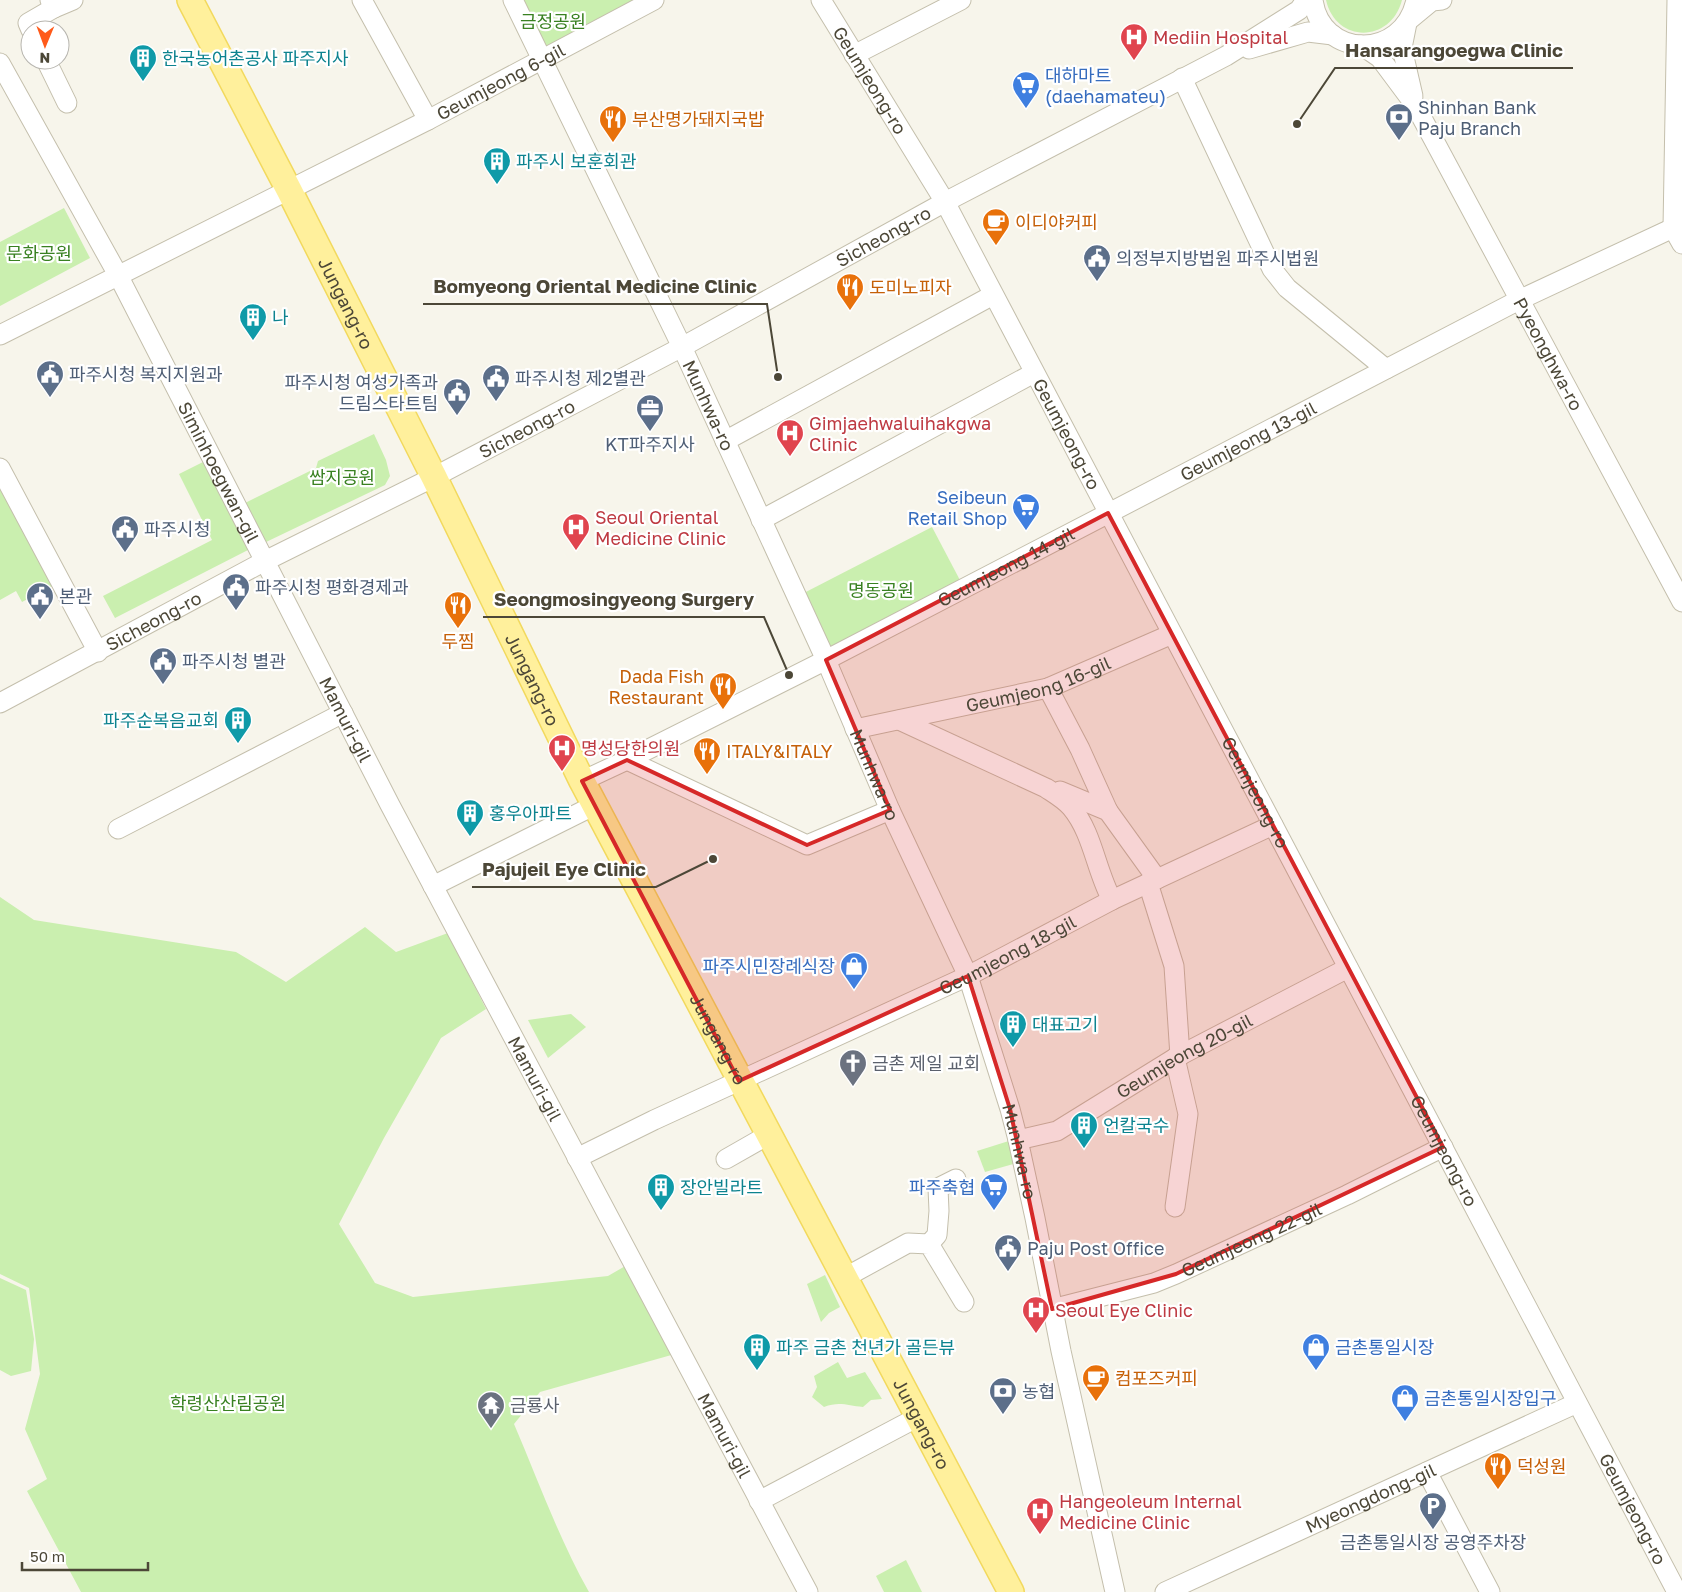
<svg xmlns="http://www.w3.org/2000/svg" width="1682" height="1592" viewBox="0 0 1682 1592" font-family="'Golos Text','Noto Sans KR',sans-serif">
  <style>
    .green { fill: #caefaf }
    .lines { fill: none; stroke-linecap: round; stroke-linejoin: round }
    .minor-casing { stroke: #c4bfac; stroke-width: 21 }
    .major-casing { stroke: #f2d95e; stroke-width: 28 }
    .minor { stroke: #fff; stroke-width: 19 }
    .major { stroke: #fff09c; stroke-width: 25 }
    .marked { fill: #d62828; fill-opacity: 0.2; stroke: #d62828; stroke-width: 4; stroke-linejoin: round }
    .labels { text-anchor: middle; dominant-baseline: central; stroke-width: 4.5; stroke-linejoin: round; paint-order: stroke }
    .park-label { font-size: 18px; fill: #398121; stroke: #fff }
    .health-label { font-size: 18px; fill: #be3a42; stroke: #fff; text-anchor: start }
    .culture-label { font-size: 18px; fill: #0d838f; stroke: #fff; text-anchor: start }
    .shop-label { font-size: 18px; fill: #366cbe; stroke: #fff; text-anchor: start }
    .street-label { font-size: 18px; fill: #4c4737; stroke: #fff }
    .service-label { font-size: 18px; fill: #4e5e75; stroke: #fff; text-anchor: start }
    .food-label { font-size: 18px; fill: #c56008; stroke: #fff; text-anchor: start }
    .worship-label { font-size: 18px; fill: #5b616d; stroke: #fff; text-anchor: start }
    .leader { fill: none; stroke: #4c4737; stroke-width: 2 }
    .callout-dot { fill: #4c4737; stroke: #fff; stroke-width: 2 }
    .callout-label { font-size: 19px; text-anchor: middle; font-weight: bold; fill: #4c4737; stroke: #fff; stroke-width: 4.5; stroke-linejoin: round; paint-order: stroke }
  </style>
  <rect width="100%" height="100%" fill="#f7f5eb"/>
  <g class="green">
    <path d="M518 0H643L543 50Z"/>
    <path d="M1326 0H1402C1391 43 1336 44 1326 0Z"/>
    <path d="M64 208 90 258 0 306V242Z"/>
    <path d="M374 434 386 460 390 476 385 485 264 543 245 503 316 468 318 461Z"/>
    <path d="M203 462 248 550 115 618 103 596 212 540 179 474Z"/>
    <path d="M0 480 56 584 22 602 16 591 0 600Z"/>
    <path d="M932 527 962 584 830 653 800 595Z"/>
    <path d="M0 897 34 920 236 952 286 982 365 927 396 952 448 933 486 1009 441 1038 384 1138 339 1224 375 1283 413 1297 608 1276 627 1265 675 1354 540 1392 514 1424C538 1480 559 1539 589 1592H81L27 1491 47 1479 25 1429 40 1374 29 1288 0 1274Z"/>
    <path d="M571 1014 586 1027 548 1058 528 1020Z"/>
    <path d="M1012 1140 1017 1163 985 1172 977 1151Z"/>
    <path d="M825 1275 840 1307 829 1313 821 1322 807 1284Z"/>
    <path d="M0 1278 26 1290 34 1339 31 1371 11 1376 0 1370Z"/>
    <path d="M838 1362 847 1378 865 1372 882 1399 871 1400 863 1407C848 1406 840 1401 824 1407L812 1397 817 1387 814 1376Z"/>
    <path d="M906 1560 922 1592H884L876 1576Z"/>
  </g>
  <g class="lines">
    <g class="minor-casing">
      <g id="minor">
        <path d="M50 0 54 8 73 0"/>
        <path d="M362 0 428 120"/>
        <path id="s1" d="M513 0 682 347 826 660 890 810 968 976 1010 1109 1018 1140 1035 1218 1061 1351 1115 1592"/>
        <path id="s2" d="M821 0 945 202 1677 1592"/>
        <path d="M1313 0C1321 59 1403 61 1416 0"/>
        <path d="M1677 0 1673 228 1682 244"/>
        <path d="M1409 20 1432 1 1442 0"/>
        <path d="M1407 23 1402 48 1413 96"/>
        <path d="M31 30 28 23 54 8"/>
        <path id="s3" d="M1361 45 1380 58 1415 105 1682 602"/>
        <path d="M1249 49 1308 32 1333 35"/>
        <path d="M854 55 961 0"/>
        <path d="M46 60 67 103"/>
        <path id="s4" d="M0 63 118 275 390 805 808 1592"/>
        <path d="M1182 78 1272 269 1287 288 1386 369"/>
        <path id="s5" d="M0 335 428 120 654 0"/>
        <path d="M725 441 993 295"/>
        <path d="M0 468 98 652"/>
        <path d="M761 520 1034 373"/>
        <path d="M1048 688 1080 749 1108 811"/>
        <path id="s6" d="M0 703 265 561 434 477 682 347 945 202 1226 56 1299 10 1306 0"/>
        <path d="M899 720 1046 788C1055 794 1064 799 1071 807 1093 833 1096 871 1112 900"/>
        <path id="s7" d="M855 729 1048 688 1172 634"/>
        <path d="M627 760 807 845 890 810"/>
        <path id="s8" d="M582 781 627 760 826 660 1519 300 1673 228"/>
        <path d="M1060 791 1108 811 1157 879"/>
        <path d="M118 829 343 713"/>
        <path d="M1148 883 1174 966 1180 1056"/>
        <path d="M433 886 595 805"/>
        <path d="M1175 1058 1188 1114 1175 1207"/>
        <path id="s9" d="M1018 1140 1057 1131 1175 1058 1348 968"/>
        <path id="s10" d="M577 1158 654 1120 968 976 1112 900 1273 825"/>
        <path d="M726 1159 768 1135"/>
        <path d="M929 1244 937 1235 939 1211 938 1188 956 1179"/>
        <path d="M844 1278 908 1243 929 1244 964 1302"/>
        <path id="s11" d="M1052 1309 1154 1283 1176 1274 1347 1195 1443 1147"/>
        <path d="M1427 1472 1490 1592"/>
        <path d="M759 1501 918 1417"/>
        <path id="s12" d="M1165 1592 1577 1403"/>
      </g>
    </g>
    <g class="major-casing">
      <g id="major">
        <path id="s13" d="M190 0 289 190 434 477 582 781 1011 1592"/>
      </g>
    </g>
    <use href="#minor" class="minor"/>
    <use href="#major" class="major"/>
  </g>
  <path class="marked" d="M1108 513 1443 1147 1176 1274 1052 1309 1010 1109 968 976 739 1081 582 781 627 760 807 845 890 810 826 660Z"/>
  <defs>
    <g id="hospital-pin" transform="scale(1.4375)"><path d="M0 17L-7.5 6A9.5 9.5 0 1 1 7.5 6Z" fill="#e0444e" stroke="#fff"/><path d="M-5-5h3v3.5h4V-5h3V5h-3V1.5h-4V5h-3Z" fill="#fff"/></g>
    <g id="building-pin" transform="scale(1.4375)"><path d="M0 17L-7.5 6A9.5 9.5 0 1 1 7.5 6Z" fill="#0f9aa8" stroke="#fff"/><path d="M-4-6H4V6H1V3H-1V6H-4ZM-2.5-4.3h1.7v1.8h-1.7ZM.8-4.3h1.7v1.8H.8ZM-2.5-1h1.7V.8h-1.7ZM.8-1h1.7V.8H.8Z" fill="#fff"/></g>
    <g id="supermarket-pin" transform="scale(1.4375)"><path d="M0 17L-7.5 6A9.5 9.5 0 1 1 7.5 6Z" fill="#3f7fe0" stroke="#fff"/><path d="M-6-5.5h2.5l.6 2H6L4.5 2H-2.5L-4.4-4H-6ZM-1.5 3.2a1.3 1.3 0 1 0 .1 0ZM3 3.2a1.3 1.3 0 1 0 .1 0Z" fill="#fff"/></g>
    <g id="bank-pin" transform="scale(1.4375)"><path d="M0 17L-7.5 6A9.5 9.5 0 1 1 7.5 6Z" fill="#5c6f8a" stroke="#fff"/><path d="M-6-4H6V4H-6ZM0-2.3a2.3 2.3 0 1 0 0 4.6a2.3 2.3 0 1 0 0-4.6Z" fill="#fff"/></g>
    <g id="restaurant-pin" transform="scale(1.4375)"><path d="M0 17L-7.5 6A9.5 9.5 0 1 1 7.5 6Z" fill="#e8710a" stroke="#fff"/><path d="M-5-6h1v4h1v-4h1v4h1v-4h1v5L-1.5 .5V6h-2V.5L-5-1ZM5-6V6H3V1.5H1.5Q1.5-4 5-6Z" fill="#fff"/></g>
    <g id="cafe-pin" transform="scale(1.4375)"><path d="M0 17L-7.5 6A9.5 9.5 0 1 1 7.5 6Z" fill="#e8710a" stroke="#fff"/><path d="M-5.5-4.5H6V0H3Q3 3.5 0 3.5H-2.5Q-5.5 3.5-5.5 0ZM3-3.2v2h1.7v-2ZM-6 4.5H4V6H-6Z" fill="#fff"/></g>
    <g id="civic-pin" transform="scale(1.4375)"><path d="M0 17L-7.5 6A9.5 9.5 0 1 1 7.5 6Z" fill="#5c6f8a" stroke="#fff"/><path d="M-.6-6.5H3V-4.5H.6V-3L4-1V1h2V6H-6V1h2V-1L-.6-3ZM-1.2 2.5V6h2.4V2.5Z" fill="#fff"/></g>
    <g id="office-pin" transform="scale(1.4375)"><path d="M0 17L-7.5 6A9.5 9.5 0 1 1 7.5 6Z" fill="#5c6f8a" stroke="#fff"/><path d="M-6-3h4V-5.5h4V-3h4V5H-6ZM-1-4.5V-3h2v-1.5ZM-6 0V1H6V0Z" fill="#fff"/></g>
    <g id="shop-pin" transform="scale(1.4375)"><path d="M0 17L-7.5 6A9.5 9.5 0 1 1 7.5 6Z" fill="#3f7fe0" stroke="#fff"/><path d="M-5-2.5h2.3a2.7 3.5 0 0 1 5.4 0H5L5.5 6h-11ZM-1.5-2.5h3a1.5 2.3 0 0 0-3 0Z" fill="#fff"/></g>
    <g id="church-pin" transform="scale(1.4375)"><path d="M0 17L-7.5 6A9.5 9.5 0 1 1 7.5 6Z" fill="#6b7280" stroke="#fff"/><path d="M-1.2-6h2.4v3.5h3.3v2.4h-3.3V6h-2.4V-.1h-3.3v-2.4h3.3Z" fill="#fff"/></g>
    <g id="temple-pin" transform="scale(1.4375)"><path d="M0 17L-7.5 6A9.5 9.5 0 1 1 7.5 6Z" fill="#6b7280" stroke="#fff"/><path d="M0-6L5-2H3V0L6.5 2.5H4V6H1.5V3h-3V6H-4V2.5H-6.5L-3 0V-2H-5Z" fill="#fff"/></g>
    <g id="parking-pin" transform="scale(1.4375)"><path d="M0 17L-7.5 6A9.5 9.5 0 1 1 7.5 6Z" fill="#5c6f8a" stroke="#fff"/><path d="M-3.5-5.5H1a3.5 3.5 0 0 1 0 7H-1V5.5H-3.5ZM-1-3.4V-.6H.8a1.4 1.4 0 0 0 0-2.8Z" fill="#fff"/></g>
  </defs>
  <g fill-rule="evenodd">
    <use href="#hospital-pin" x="1134" y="37"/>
    <use href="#building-pin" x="143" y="58"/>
    <use href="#supermarket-pin" x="1026" y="85"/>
    <use href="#bank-pin" x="1399" y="117"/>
    <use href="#restaurant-pin" x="613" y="119"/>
    <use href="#building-pin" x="497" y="161"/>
    <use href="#cafe-pin" x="996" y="222"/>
    <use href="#civic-pin" x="1097" y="258"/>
    <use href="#restaurant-pin" x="850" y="287"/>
    <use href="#building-pin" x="253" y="317"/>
    <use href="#civic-pin" x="50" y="374"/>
    <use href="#civic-pin" x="496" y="378"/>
    <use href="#civic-pin" x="457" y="392"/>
    <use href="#office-pin" x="650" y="408"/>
    <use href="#hospital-pin" x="790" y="433"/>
    <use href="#supermarket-pin" x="1026" y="507"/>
    <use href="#hospital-pin" x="576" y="527"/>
    <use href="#civic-pin" x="125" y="529"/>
    <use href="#civic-pin" x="236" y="587"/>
    <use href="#civic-pin" x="40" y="596"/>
    <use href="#restaurant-pin" x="458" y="605"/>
    <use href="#civic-pin" x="163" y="661"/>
    <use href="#restaurant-pin" x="723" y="686"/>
    <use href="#building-pin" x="238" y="720"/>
    <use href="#hospital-pin" x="562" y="748"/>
    <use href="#restaurant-pin" x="707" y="751"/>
    <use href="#building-pin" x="470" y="813"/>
    <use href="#shop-pin" x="854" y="966"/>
    <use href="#building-pin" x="1013" y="1024"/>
    <use href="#church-pin" x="853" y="1063"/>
    <use href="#building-pin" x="1084" y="1125"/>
    <use href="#building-pin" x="661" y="1187"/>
    <use href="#supermarket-pin" x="994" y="1187"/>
    <use href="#civic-pin" x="1008" y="1248"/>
    <use href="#hospital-pin" x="1036" y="1310"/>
    <use href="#building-pin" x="757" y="1347"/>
    <use href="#shop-pin" x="1316" y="1347"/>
    <use href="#cafe-pin" x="1096" y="1378"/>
    <use href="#bank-pin" x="1003" y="1391"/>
    <use href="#shop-pin" x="1405" y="1398"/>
    <use href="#temple-pin" x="491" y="1405"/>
    <use href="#restaurant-pin" x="1498" y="1466"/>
    <use href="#parking-pin" x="1433" y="1506"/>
    <use href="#hospital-pin" x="1040" y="1511"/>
  </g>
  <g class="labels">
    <g class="park-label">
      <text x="553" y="21">금정공원</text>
      <text x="39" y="253">문화공원</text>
      <text x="342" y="477">쌈지공원</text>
      <text x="881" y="590">명동공원</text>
      <text x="228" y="1403">학령산산림공원</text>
    </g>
    <g class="health-label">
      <text x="1153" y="37">Mediin Hospital</text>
      <text x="809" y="423">Gimjaehwaluihakgwa<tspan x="809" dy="21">Clinic</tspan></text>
      <text x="595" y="517">Seoul Oriental<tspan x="595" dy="21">Medicine Clinic</tspan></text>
      <text x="581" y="748">명성당한의원</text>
      <text x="1055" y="1310">Seoul Eye Clinic</text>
      <text x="1059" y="1501">Hangeoleum Internal<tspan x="1059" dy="21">Medicine Clinic</tspan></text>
    </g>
    <g class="culture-label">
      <text x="162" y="58">한국농어촌공사 파주지사</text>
      <text x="516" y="161">파주시 보훈회관</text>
      <text x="272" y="317">나</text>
      <text x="219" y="720" text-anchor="end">파주순복음교회</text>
      <text x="489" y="813">홍우아파트</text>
      <text x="1032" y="1024">대표고기</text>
      <text x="1103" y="1125">언칼국수</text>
      <text x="680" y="1187">장안빌라트</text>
      <text x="776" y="1347">파주 금촌 천년가 골든뷰</text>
    </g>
    <g class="shop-label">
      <text x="1045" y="75">대하마트<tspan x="1045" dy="21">(daehamateu)</tspan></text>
      <text x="1007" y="497" text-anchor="end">Seibeun<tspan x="1007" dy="21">Retail Shop</tspan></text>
      <text x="835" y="966" text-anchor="end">파주시민장례식장</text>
      <text x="975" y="1187" text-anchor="end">파주축협</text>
      <text x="1335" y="1347">금촌통일시장</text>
      <text x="1424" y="1398">금촌통일시장입구</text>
    </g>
    <g class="street-label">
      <text stroke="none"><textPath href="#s2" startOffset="94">Geumjeong-ro</textPath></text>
      <text stroke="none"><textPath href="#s5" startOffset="561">Geumjeong 6-gil</textPath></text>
      <text stroke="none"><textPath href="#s6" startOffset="999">Sicheong-ro</textPath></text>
      <text stroke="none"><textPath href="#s13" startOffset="341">Jungang-ro</textPath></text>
      <text stroke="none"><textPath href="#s3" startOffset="364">Pyeonghwa-ro</textPath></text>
      <text stroke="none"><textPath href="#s1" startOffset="450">Munhwa-ro</textPath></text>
      <text stroke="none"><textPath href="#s6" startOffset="594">Sicheong-ro</textPath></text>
      <text stroke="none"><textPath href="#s2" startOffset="499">Geumjeong-ro</textPath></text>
      <text stroke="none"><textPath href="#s8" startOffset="748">Geumjeong 13-gil</textPath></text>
      <text stroke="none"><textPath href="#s4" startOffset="464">Siminhoegwan-gil</textPath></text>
      <text stroke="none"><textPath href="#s8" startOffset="475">Geumjeong 14-gil</textPath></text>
      <text stroke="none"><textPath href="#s6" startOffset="174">Sicheong-ro</textPath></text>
      <text stroke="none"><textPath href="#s13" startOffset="761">Jungang-ro</textPath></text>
      <text stroke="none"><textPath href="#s7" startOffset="189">Geumjeong 16-gil</textPath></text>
      <text stroke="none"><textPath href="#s4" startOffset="742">Mamuri-gil</textPath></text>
      <text stroke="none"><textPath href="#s1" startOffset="855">Munhwa-ro</textPath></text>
      <text stroke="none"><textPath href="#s2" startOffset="904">Geumjeong-ro</textPath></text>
      <text stroke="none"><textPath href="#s10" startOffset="476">Geumjeong 18-gil</textPath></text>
      <text stroke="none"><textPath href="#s13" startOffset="1166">Jungang-ro</textPath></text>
      <text stroke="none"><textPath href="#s9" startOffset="188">Geumjeong 20-gil</textPath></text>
      <text stroke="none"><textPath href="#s4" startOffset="1148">Mamuri-gil</textPath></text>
      <text stroke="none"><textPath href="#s2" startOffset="1309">Geumjeong-ro</textPath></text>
      <text stroke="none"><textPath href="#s1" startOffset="1260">Munhwa-ro</textPath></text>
      <text stroke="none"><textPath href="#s11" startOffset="212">Geumjeong 22-gil</textPath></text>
      <text stroke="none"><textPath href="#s13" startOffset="1601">Jungang-ro</textPath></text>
      <text stroke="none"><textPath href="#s4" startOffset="1552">Mamuri-gil</textPath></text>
      <text stroke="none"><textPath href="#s12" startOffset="226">Myeongdong-gil</textPath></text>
      <text stroke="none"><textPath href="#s2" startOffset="1714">Geumjeong-ro</textPath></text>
    </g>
    <g class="service-label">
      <text x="1418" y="107">Shinhan Bank<tspan x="1418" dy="21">Paju Branch</tspan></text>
      <text x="1116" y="258">의정부지방법원 파주시법원</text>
      <text x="69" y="374">파주시청 복지지원과</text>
      <text x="515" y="378">파주시청 제2별관</text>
      <text x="438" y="382" text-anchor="end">파주시청 여성가족과<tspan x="438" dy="21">드림스타트팀</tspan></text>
      <text x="650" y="444" text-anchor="middle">KT파주지사</text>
      <text x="144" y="529">파주시청</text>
      <text x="255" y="587">파주시청 평화경제과</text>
      <text x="59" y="596">본관</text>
      <text x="182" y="661">파주시청 별관</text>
      <text x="1027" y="1248">Paju Post Office</text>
      <text x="1022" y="1391">농협</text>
      <text x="1433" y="1542" text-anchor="middle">금촌통일시장 공영주차장</text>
    </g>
    <g class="food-label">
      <text x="632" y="119">부산명가돼지국밥</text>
      <text x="1015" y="222">이디야커피</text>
      <text x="869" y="287">도미노피자</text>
      <text x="458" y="641" text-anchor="middle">두찜</text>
      <text x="704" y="676" text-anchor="end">Dada Fish<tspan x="704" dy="21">Restaurant</tspan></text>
      <text x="726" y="751">ITALY&amp;ITALY</text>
      <text x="1115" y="1378">컴포즈커피</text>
      <text x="1517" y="1466">덕성원</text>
    </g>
    <g class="worship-label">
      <text x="872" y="1063">금촌 제일 교회</text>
      <text x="510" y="1405">금룡사</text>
    </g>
  </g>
  <path class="leader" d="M1297 124L1335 68H1573M778 377L767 304H423M789 675L764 617H483M713 859L656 887H472"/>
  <g class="callout-dot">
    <circle cx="1297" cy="124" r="5"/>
    <circle cx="778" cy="377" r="5"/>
    <circle cx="789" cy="675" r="5"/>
    <circle cx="713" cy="859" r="5"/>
  </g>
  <g class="callout-label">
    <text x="1454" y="57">Hansarangoegwa Clinic</text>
    <text x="595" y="293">Bomyeong Oriental Medicine Clinic</text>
    <text x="624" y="606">Seongmosingyeong Surgery</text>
    <text x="564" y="876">Pajujeil Eye Clinic</text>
  </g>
  <g transform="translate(45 45) rotate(181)"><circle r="24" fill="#ffffff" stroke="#b7b5af"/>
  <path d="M0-4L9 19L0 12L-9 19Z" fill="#ff5a1a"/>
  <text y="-8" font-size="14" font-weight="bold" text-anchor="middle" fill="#4c4737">N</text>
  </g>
  <path d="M22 1562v8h126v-8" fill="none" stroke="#4c4737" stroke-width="2.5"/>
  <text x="30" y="1562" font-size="15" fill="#4c4737" stroke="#ffffff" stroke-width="4" paint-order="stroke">50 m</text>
</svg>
